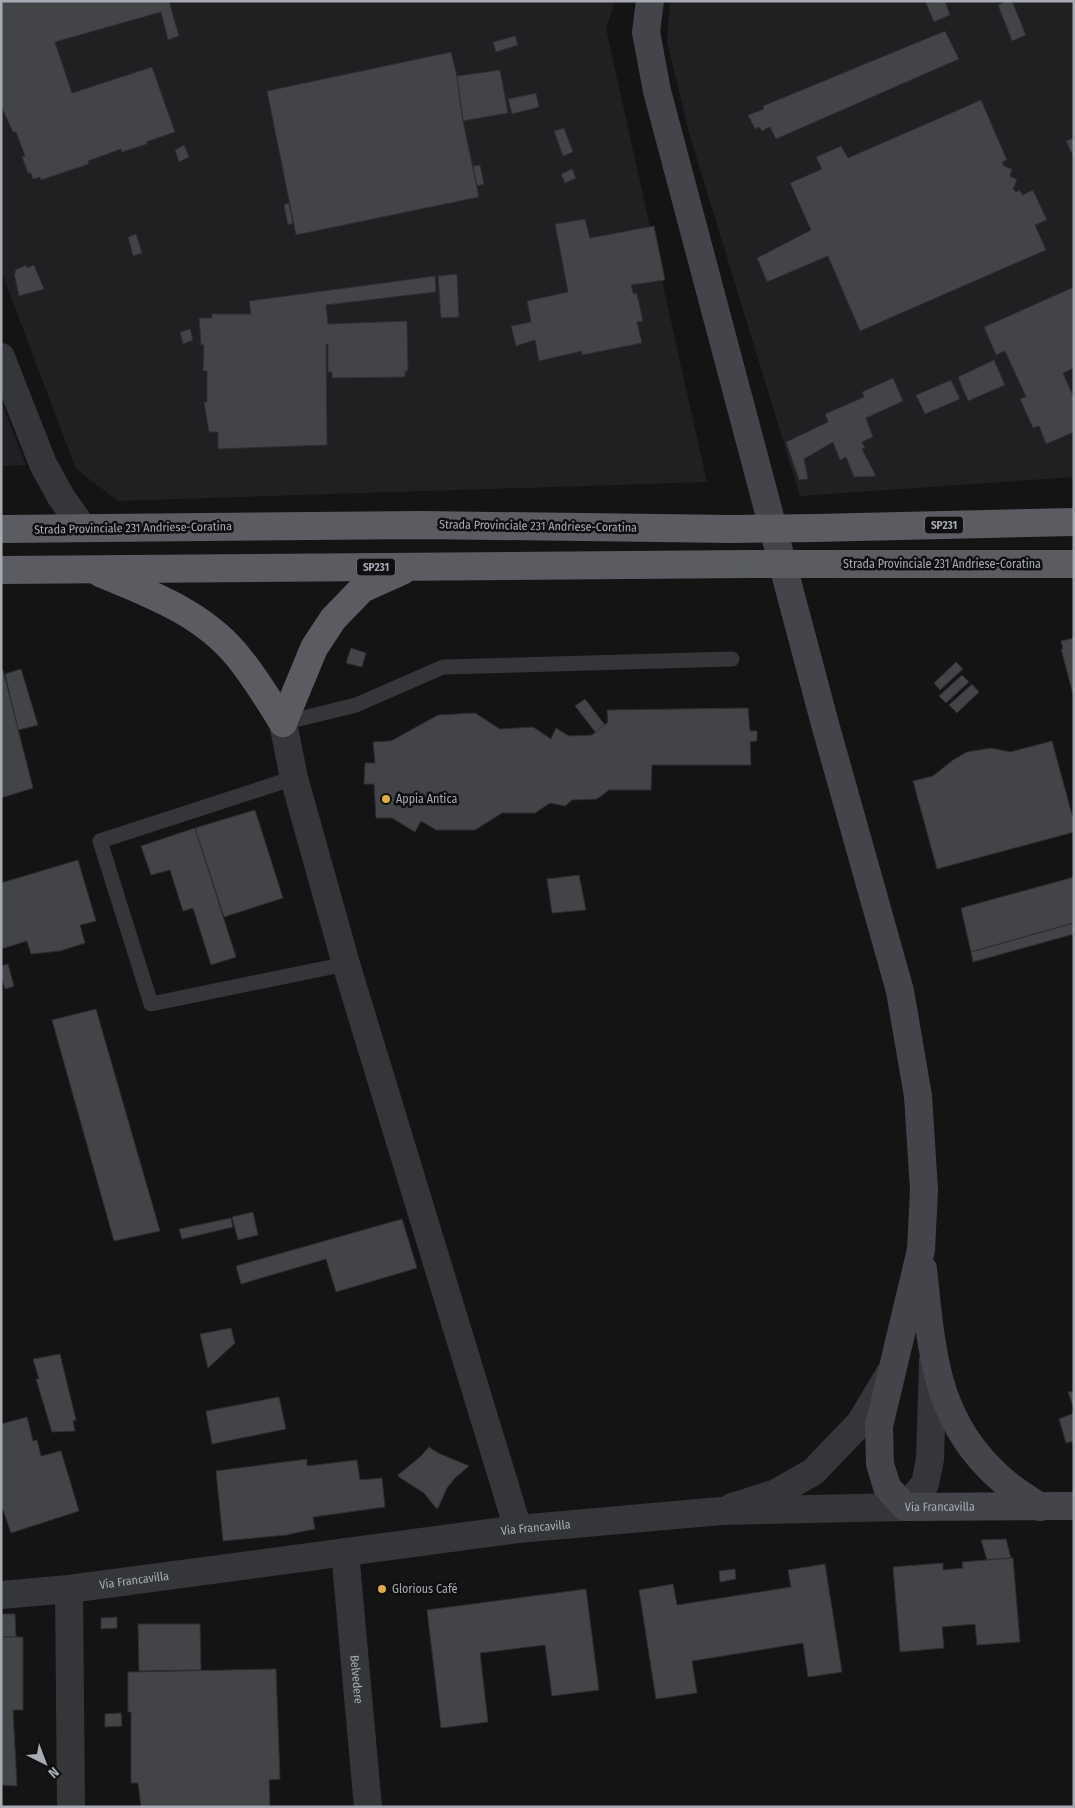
<svg xmlns="http://www.w3.org/2000/svg" width="1075" height="1808" viewBox="0 0 1075 1808" font-family="'Fira Sans Condensed',sans-serif">
  <style>
    .built { fill: #202022 }
    .building { fill: #434448; stroke: #2e2e31 }
    .lines { fill: none; stroke-linecap: round; stroke-linejoin: round }
    .service { stroke: #35363a; stroke-width: 15 }
    .minor { stroke: #35363a; stroke-width: 28 }
    .tertiary { stroke: #35363a; stroke-width: 28 }
    .secondary { stroke: #44454a; stroke-width: 28 }
    .trunk { stroke: #5a5c62; stroke-width: 28 }
    .trunk-bridge { stroke: #5a5c62; stroke-width: 28 }
    .poi-dot { fill: #ddad44; stroke: #0f0f10; stroke-width: 2 }
    .labels { text-anchor: middle; dominant-baseline: central; stroke-width: 5; stroke-linejoin: round; paint-order: stroke }
    .shield { fill: #0f0f10; stroke: #797c83; stroke-width: 1 }
    .shield-label { font-size: 11px; font-weight: bold; fill: #a7abb4 }
    .street-label { font-size: 12px; fill: #a7abb4; stroke: #0f0f10 }
    .poi-label { font-size: 12px; fill: #a7abb4; stroke: #0f0f10; text-anchor: start }
  </style>
  <rect width="100%" height="100%" fill="#141415"/>
  <g class="built">
    <path d="M1 1H615L606 29 707 482 118 501 76 469 1 271Z"/>
    <path d="M670 1H1074V477L800 496 689 133 667 42Z"/>
    <path d="M1 401 26 465 1 466Z"/>
  </g>
  <g class="building">
    <path d="M1 1H169L179 36 168 40 161 12 55 42 72 93 152 67 175 132 146 142 147 144 122 152 121 149 88 161 89 164 41 180 40 177 33 179 31 173H28L22 157 25 156 16 132H13L1 106Z"/>
    <path d="M925 1H945L950 15 934 22Z"/>
    <path d="M1007 1H1012L1026 35 1012 41 998 5Z"/>
    <path d="M945 31 959 59 776 139 770 127 762 131 759 127 755 129 748 115 764 109 763 106Z"/>
    <path d="M515 36 518 45 496 52 493 42Z"/>
    <path d="M451 52 457 76 463 121 479 197 296 235 267 91Z"/>
    <path d="M500 70 508 113 463 121 457 76Z"/>
    <path d="M536 93 539 107 512 114 508 99Z"/>
    <path d="M981 100 1007 160 1002 162 1004 166 1012 169 1010 176 1017 180 1013 189 1016 192 1020 190 1022 195 1033 190 1047 220 1035 225 1046 250 860 331 828 256 767 282 757 258 811 230 790 183 822 169 816 157 841 146 848 158Z"/>
    <path d="M564 128 573 152 563 156 554 131Z"/>
    <path d="M1073 138 1074 140V158L1066 141Z"/>
    <path d="M184 145 189 157 179 162 175 150Z"/>
    <path d="M480 165 484 184 477 186 473 166Z"/>
    <path d="M572 169 576 178 565 183 561 174Z"/>
    <path d="M289 203 293 223 288 225 284 205Z"/>
    <path d="M585 219 590 238 654 226 665 280 631 285 633 293 637 294 643 321 637 322 642 343 582 355V351L539 361 535 340 516 346 511 326 531 322 527 301 568 292 555 224Z"/>
    <path d="M136 234 142 253 133 256 128 237Z"/>
    <path d="M27 265V268L34 265 44 289 19 296 14 273H16L15 270Z"/>
    <path d="M457 274 459 317 441 318 438 276Z"/>
    <path d="M435 276 436 292 326 305 328 324 407 321 408 371H405V377L332 378V372H328V344H326L327 445 218 449V432H209L204 402H207V371H203L204 345H201L199 318H212V314H251L249 301Z"/>
    <path d="M1074 287V368L1063 373 1074 398V432L1046 444 1039 426 1033 428 1020 399 1026 397 1005 351 996 355 984 327Z"/>
    <path d="M190 329 193 340 183 344 180 332Z"/>
    <path d="M994 360 1005 385 968 401 958 377Z"/>
    <path d="M893 378 903 401 866 418 873 437 862 442 865 448 862 449 876 476 854 477 846 457 840 460 833 442 804 459 808 479 799 480 786 442 828 422 825 414 864 397 862 392Z"/>
    <path d="M951 380 960 399 925 414 916 395Z"/>
    <path d="M1074 638V694H1073L1061 649H1063L1061 641Z"/>
    <path d="M351 648 366 653 362 667 346 663Z"/>
    <path d="M956 662 963 669 940 690 934 683Z"/>
    <path d="M21 669 38 725 18 730 5 674Z"/>
    <path d="M3 670 33 788 1 798V671Z"/>
    <path d="M962 675 969 682 946 703 939 696Z"/>
    <path d="M972 684 979 692 957 713 949 705Z"/>
    <path d="M585 699 605 725 596 733 575 706Z"/>
    <path d="M748 708 750 731H757V741L750 742 751 765H652L651 790H609L597 799 572 800 565 806 550 803 535 813H502L475 830H436L421 821 415 832 392 818H376L374 784H364L365 763H375L373 742 391 741 438 715 475 713 500 729 533 727 551 739 556 728 569 736 592 735 608 722 607 710Z"/>
    <path d="M1052 741 1074 822V832L937 869 913 781 933 776 953 760 967 752 991 748 1010 752Z"/>
    <path d="M255 810 283 898 224 917 195 828Z"/>
    <path d="M195 828 236 957 211 965 193 908 183 911 170 870 151 875 141 846Z"/>
    <path d="M78 860 96 921 80 925 85 943 60 951 31 954 27 941 1 949V883Z"/>
    <path d="M579 875 586 910 552 913 547 879Z"/>
    <path d="M1074 877V923L971 952 961 908Z"/>
    <path d="M1074 923V934L973 962 971 952Z"/>
    <path d="M8 964 14 986 5 989 1 977V966Z"/>
    <path d="M96 1009 160 1231 114 1241 52 1020Z"/>
    <path d="M253 1212 258 1235 238 1240 232 1217Z"/>
    <path d="M231 1218 233 1227 182 1239 179 1229Z"/>
    <path d="M402 1219 417 1268 336 1292 326 1259 241 1284 236 1266Z"/>
    <path d="M231 1328 235 1343 208 1368 200 1334Z"/>
    <path d="M60 1354 76 1420 73 1421 75 1431 52 1432 36 1379H39L33 1359Z"/>
    <path d="M1074 1391V1409L1068 1392Z"/>
    <path d="M279 1397 286 1429 212 1444 206 1411Z"/>
    <path d="M1074 1413V1441L1066 1443 1059 1419Z"/>
    <path d="M27 1417 33 1441 37 1440 41 1456 61 1451 79 1511 11 1533 3 1510H1V1424Z"/>
    <path d="M429 1447 438 1453 469 1466 455 1478 447 1488 438 1508H436L424 1493 399 1477 398 1475 421 1456Z"/>
    <path d="M307 1459V1466L357 1460 360 1480 382 1478 385 1507 313 1517 315 1529 286 1535 223 1541 216 1471Z"/>
    <path d="M1006 1539 1011 1558 987 1560 981 1540Z"/>
    <path d="M1011 1558H1013L1020 1642 977 1645 975 1624 942 1627 944 1648 900 1652 893 1567 943 1563V1570L963 1568 962 1562Z"/>
    <path d="M825 1564 842 1672 808 1677 803 1643 692 1661 697 1693 656 1699 639 1590 673 1584 677 1605 791 1587 788 1570Z"/>
    <path d="M735 1569 736 1579 720 1582 719 1571Z"/>
    <path d="M586 1589 599 1690 552 1696 545 1645 480 1653 488 1722 441 1728 427 1610Z"/>
    <path d="M1 1614H15L16 1637H1Z"/>
    <path d="M117 1617V1628L101 1629V1618Z"/>
    <path d="M138 1624H200L201 1670 139 1671Z"/>
    <path d="M1 1637H23V1710H13L17 1786 1 1785Z"/>
    <path d="M276 1669 280 1779 269 1780 270 1806 141 1807 138 1783H131V1712H128V1672Z"/>
    <path d="M121 1713 122 1726 105 1727V1714Z"/>
  </g>
  <g class="lines">
    <g class="service">
      <path d="M283 723 356 705 443 667 732 659"/>
      <path d="M294 778 100 841 151 1004 346 964"/>
    </g>
    <g class="minor">
      <path d="M1 357 43 464 61 497 83 528"/>
      <path d="M283 723 294 778 346 964 518 1529"/>
      <path d="M732 1507 776 1493 813 1472 860 1423 890 1373"/>
      <path d="M905 1507 925 1484 930 1459 933 1361"/>
      <path id="s1" d="M345 1552 368 1807"/>
      <path d="M69 1589 71 1807"/>
    </g>
    <path class="tertiary" id="s2" d="M1 1595 69 1589 518 1529 721 1511 905 1507"/>
    <g class="secondary">
      <path id="s3" d="M650 1 646 32 657 91 825 724 900 991 918 1096 924 1190 921 1250 879 1426 880 1464 887 1487 905 1507 1074 1506"/>
      <path d="M923 1269C932 1350 934 1420 1000 1478 1012 1489 1027 1498 1040 1507"/>
    </g>
    <g class="trunk">
      <path d="M815 528 1074 522"/>
      <path d="M1 529 422 525 732 529"/>
      <path d="M833 564H1074"/>
      <path d="M1 570 750 564"/>
      <path d="M100 573C148 593 200 612 235 653 253 674 268 699 283 723"/>
      <path d="M283 723 314 648 333 619 362 589 402 571"/>
    </g>
    <g class="trunk-bridge">
      <path d="M732 529 815 528"/>
      <path d="M750 564H833"/>
    </g>
  </g>
  <g class="poi-dot">
    <circle cx="386" cy="799" r="5"/>
    <circle cx="382" cy="1589" r="5"/>
  </g>
  <g class="labels">
    <g class="shield">
      <rect x="925" y="516.5" width="38" height="17" rx="4"/>
      <rect x="357" y="558.5" width="38" height="17" rx="4"/>
    </g>
    <g class="shield-label">
      <text x="944" y="525">SP231</text>
      <text x="376" y="567">SP231</text>
    </g>
    <g class="street-label">
      <text transform="translate(538 526) rotate(1)">Strada Provinciale 231 Andriese-Coratina</text>
      <text transform="translate(133 528) rotate(-1)">Strada Provinciale 231 Andriese-Coratina</text>
      <text x="942" y="564">Strada Provinciale 231 Andriese-Coratina</text>
      <text stroke="none"><textPath href="#s3" startOffset="1589">Via Francavilla</textPath></text>
      <text stroke="none"><textPath href="#s2" startOffset="539">Via Francavilla</textPath></text>
      <text stroke="none"><textPath href="#s2" startOffset="134">Via Francavilla</textPath></text>
      <text stroke="none"><textPath href="#s1" startOffset="128">Belvedere</textPath></text>
    </g>
    <g class="poi-label">
      <text x="396" y="799">Appia Antica</text>
      <text x="392" y="1589">Glorious Café</text>
    </g>
  </g>
  <rect width="1075" height="1808" fill="none" stroke="#a7abb4" stroke-width="5"/>
  <g transform="translate(45 1763) rotate(138)" stroke="#0f0f10" stroke-width="4" paint-order="stroke">
  <path d="M0-4L9 19L0 12L-9 19Z" fill="#a7abb4"/>
  <text y="-8" font-size="14" font-weight="bold" text-anchor="middle" fill="#a7abb4">N</text>
  </g>
</svg>
